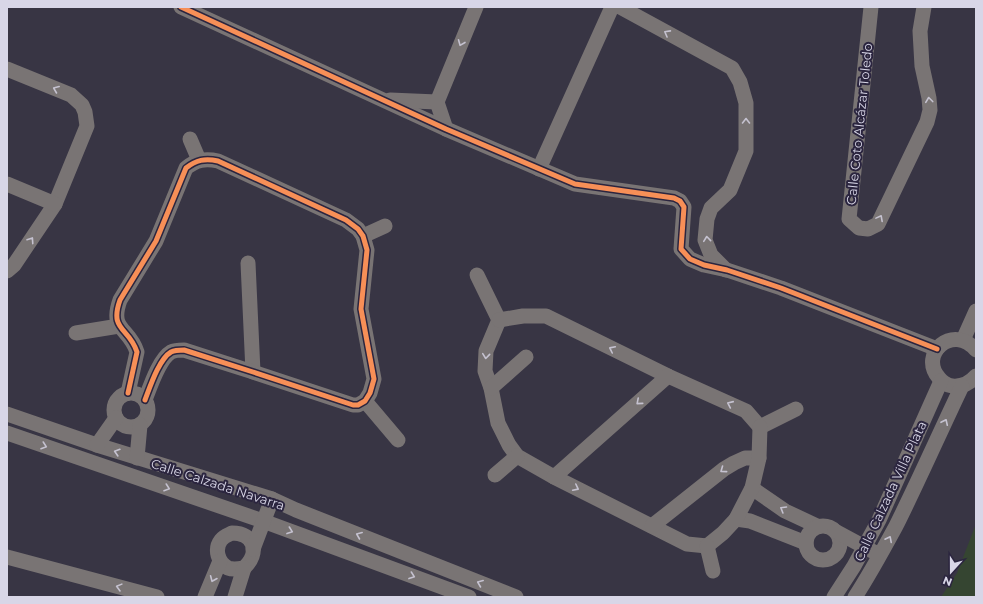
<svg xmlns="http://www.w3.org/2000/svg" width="983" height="604" viewBox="0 0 983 604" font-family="Montserrat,sans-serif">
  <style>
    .green { fill: #354531 }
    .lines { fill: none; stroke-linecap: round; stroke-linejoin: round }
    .street { stroke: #797474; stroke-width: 15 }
    .cycleway-casing { stroke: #2b253f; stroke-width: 8 }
    .cycleway { stroke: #f78f57; stroke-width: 5 }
    .oneway { stroke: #c5c2d0 }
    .labels { text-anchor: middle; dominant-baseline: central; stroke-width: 4; stroke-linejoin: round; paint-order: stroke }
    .street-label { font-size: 13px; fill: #d8d6e7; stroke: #2b253f }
  </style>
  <rect width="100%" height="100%" fill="#383544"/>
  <path class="green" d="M976 524V597H941L957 573Z"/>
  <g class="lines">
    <g class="street">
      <path d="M181 7 446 129 575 184 674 198 680 201 684 207 681 249 690 259 704 265 727 270 781 288 937 349"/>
      <path d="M620 7 732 68 740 82 746 103V151L730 190 711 208 707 219 705 240 711 255 726 270"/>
      <path d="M871 7 849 219 859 228 868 229 878 224 927 122 930 110 929 98 922 66 920 31 924 7"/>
      <path d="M7 69 71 95 82 105 85 112 87 126 55 204 14 265 7 271"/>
      <path d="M390 100 437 102"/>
      <path d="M446 129 437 102 476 7"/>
      <path d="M190 139 199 160"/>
      <path d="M539 169 612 7"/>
      <path d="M7 184 55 204"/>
      <path d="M363 236 385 226"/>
      <path d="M248 263 253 372"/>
      <path d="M477 275 499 320"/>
      <path d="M499 320 486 351 485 371 491 388 498 423 509 445 517 456 554 477 687 544 707 546"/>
      <path d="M499 320 523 316H546L668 376 746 411 760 427"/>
      <path d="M76 333 119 326"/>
      <path d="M963 340 976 311"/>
      <path d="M976 350C953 323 918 354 939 378 942 382 947 385 952 386 962 387 970 383 976 376"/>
      <path d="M491 388 526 357"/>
      <path d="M128 393 137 352C129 327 109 331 120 300L156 241 186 168C196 160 205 158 218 161L346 220 358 229 363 236 367 250 361 309 374 379 370 393 365 401 358 405H353L253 372 184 350C180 350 175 350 171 352 159 359 150 387 145 400"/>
      <circle cx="131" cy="410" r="17"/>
      <path d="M365 401 398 440"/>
      <path d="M7 414 97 445 272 499 296 510 516 597"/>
      <path d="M760 427 796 409"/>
      <path d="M7 433 263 521 469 597"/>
      <path d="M97 445 116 418"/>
      <path d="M137 458 140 425"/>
      <path d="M495 475 517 456"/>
      <path d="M554 477 668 376"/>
      <path d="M752 488 759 493 785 511 817 526"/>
      <path d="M736 519 750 521 806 543"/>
      <path d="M652 526 724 469 734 463 745 458H759"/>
      <circle cx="823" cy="543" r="17"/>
      <path d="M835 531 874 552"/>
      <path d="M232 533C255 533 260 553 244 568 238 569 233 570 228 568 218 563 214 549 221 540 224 536 228 535 232 533Z"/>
      <path d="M707 546 723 533 736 519 752 488 759 458 760 427"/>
      <path d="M707 546 713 571"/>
      <path d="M253 549 272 499"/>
      <path d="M7 557 157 597"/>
      <path d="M205 597 220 561"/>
      <path d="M235 597 244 568"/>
      <path d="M834 597 854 566 879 520 941 381"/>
      <path d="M855 597C870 574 883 550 896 526 919 480 940 432 962 386"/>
    </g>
    <g class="cycleway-casing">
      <g id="cycleway">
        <path d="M181 7 446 129 575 184 674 198 680 201 684 207 681 249 690 259 704 265 727 270 781 288 937 349"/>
        <path d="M128 393 137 352C129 327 109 331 120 300L156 241 186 168C196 160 205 158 218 161L346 220 358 229 363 236 367 250 361 309 374 379 370 393 365 401 358 405H353L253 372 184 350C180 350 175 350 171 352 159 359 150 387 145 400"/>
      </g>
    </g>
    <use href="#cycleway" class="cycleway"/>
  </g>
  <defs><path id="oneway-chevron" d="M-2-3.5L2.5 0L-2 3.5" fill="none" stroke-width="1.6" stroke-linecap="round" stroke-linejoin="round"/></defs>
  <g class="oneway">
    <use href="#oneway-chevron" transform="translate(667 33) rotate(-151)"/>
    <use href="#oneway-chevron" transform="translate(461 43) rotate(112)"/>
    <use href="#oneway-chevron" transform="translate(56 89) rotate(-158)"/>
    <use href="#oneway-chevron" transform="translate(929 100) rotate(-97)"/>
    <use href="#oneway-chevron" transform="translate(746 121) rotate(-90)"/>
    <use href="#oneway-chevron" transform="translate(880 218) rotate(-62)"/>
    <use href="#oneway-chevron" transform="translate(707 239) rotate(-96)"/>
    <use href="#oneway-chevron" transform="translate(31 240) rotate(-56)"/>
    <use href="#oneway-chevron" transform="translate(612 349) rotate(-154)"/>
    <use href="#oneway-chevron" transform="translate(486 356) rotate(96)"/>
    <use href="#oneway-chevron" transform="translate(639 402) rotate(139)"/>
    <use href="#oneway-chevron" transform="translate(730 404) rotate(-156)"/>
    <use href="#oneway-chevron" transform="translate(945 422) rotate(-65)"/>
    <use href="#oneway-chevron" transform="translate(44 446) rotate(19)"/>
    <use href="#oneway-chevron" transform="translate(117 452) rotate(-163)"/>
    <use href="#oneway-chevron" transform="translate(723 470) rotate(144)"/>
    <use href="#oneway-chevron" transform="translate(167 488) rotate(19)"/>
    <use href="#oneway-chevron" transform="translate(576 488) rotate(27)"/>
    <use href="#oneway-chevron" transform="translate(783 509) rotate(-149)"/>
    <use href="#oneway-chevron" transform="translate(290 531) rotate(20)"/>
    <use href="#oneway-chevron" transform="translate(359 535) rotate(-158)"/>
    <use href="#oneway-chevron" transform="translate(889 539) rotate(-63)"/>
    <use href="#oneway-chevron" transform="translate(412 576) rotate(20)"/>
    <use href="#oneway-chevron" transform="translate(213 579) rotate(113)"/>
    <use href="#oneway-chevron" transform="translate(480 583) rotate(-158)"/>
    <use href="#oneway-chevron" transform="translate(119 587) rotate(-165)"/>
  </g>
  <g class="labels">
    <g class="street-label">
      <text transform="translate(859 124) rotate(-84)">Calle Coto Alcázar Toledo</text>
      <text transform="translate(218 484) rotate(18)">Calle Calzada Navarra</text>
      <text transform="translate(890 491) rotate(-65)">Calle Calzada Villa Plata</text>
    </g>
  </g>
  <rect width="983" height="604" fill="none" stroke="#d8d6e7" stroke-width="16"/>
  <g transform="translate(951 572) rotate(201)" stroke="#2b253f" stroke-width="3" paint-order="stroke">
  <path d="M0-3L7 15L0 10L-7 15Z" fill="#d8d6e7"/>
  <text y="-6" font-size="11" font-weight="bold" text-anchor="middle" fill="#d8d6e7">N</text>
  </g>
</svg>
